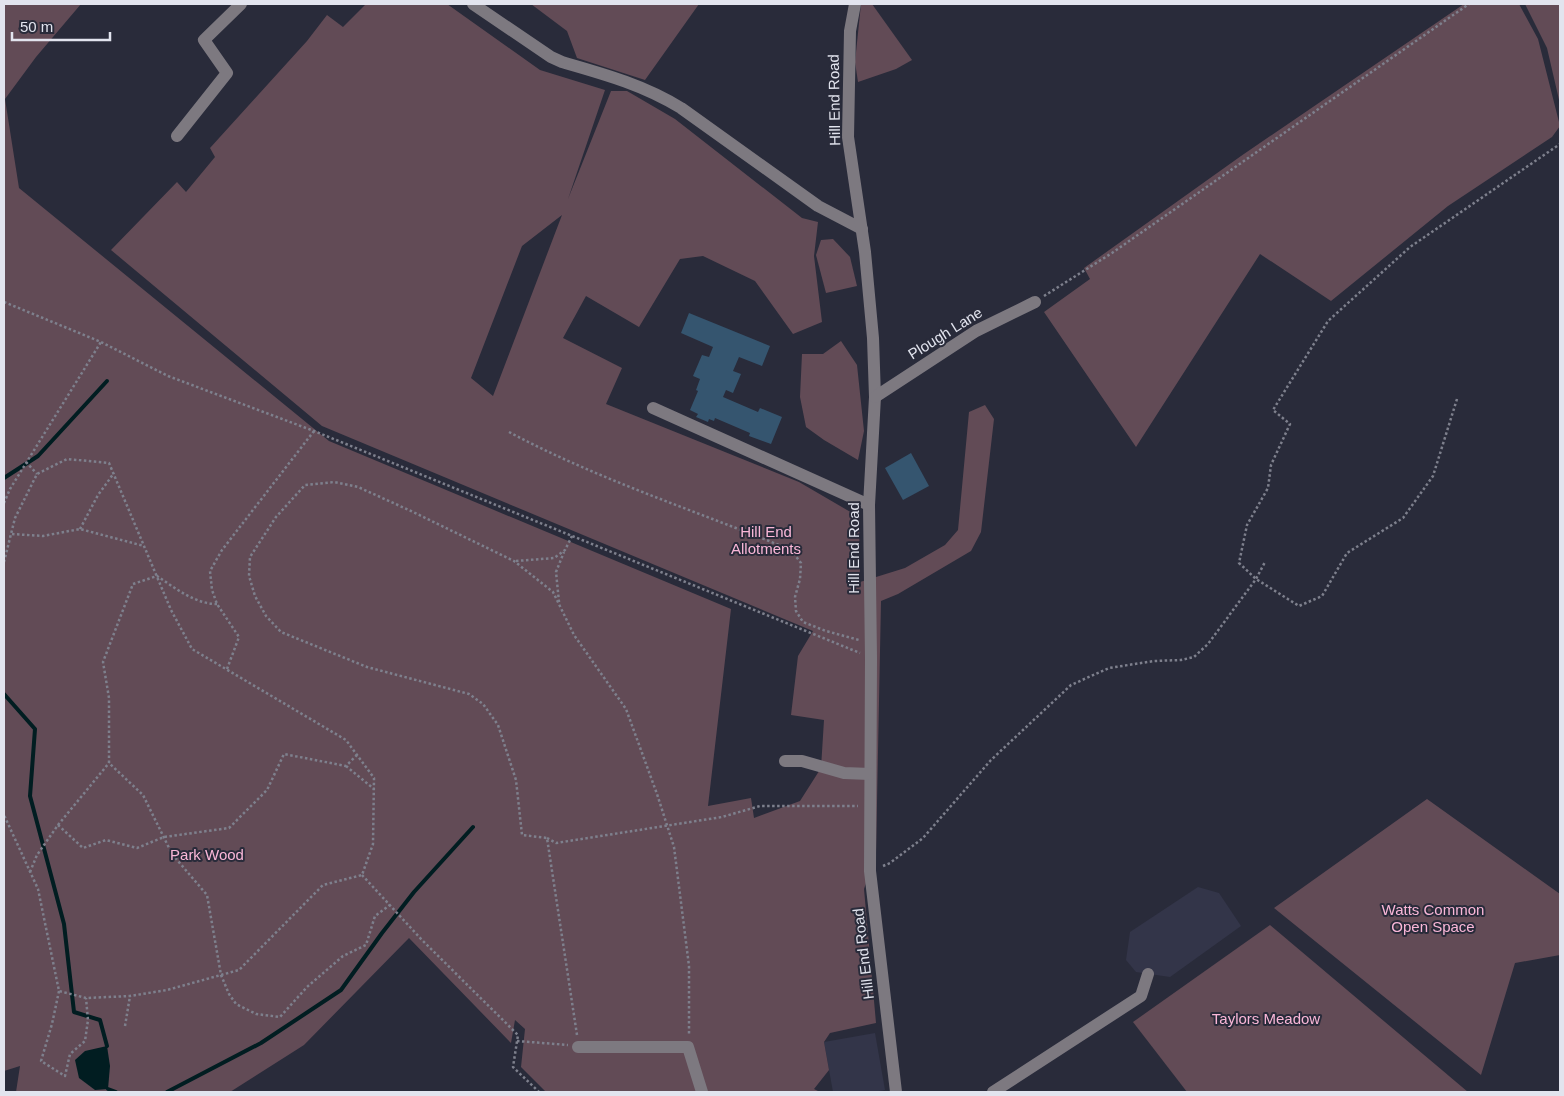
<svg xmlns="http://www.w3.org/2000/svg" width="1564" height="1096" viewBox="0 0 1564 1096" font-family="Helvetica,sans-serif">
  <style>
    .built { fill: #333549 }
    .green { fill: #624b56; fill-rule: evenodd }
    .water { fill: #011d21 }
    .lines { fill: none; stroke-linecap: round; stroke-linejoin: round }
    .stream { stroke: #011d21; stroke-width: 4 }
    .building { fill: #35556f }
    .path { stroke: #7e808d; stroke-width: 2.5; stroke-dasharray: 2.5 2.5; stroke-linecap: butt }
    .minor { stroke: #7d7980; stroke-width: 12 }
    .labels { text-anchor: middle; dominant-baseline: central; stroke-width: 4; stroke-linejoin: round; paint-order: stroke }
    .street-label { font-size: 15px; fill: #e2e4ee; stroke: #292b3a }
    .park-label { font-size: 15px; fill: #fab7d8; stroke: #292b3a }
  </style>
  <rect width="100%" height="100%" fill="#292b3a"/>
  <g class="built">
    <path d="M1198 887 1219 893 1241 926 1170 977 1136 972 1126 960 1130 932Z"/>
    <path d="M875 1033 885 1090 873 1092H833L824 1042Z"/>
  </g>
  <g class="green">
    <path d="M4 4H81L36 57 5 99 19 188 329 441 731 609 708 806 751 798 754 818 800 801 821 768 824 720 791 715 798 656 813 631 322 426 111 250 177 182 186 192 215 157 210 148 307 41 327 15 343 27 366 4H447L540 70 605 90 568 199 611 91H627L675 119 802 218 818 222 814 256 822 322 793 334 755 281 703 256 680 259 639 327 586 296 563 338 622 368 606 404 799 482 859 517 860 582 905 568 945 545 958 530 969 412 985 405 994 419 981 532 971 551 898 594 881 601 876 854 864 889 876 1023 830 1033 824 1042 829 1070 814 1089 820 1092H546L521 1067 525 1029 515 1020 511 1043 409 938 304 1045 230 1092H16L20 1066 4 1071ZM562 215 493 396 471 378 522 246Z"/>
    <path d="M531 4H699L645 80 577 58 567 31Z"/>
    <path d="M861 4H872L912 60 896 69 858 82 855 62Z"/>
    <path d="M1464 4H1519L1538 39 1560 126 1552 137 1448 206 1331 301 1260 254 1136 447 1044 312 1090 279 1084 268 1241 156Z"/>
    <path d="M1525 4H1560V104L1547 48Z"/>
    <path d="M833 239 850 257 857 286 826 293 816 255 821 240Z"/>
    <path d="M841 341 857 365 864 431 858 460 824 440 806 427 800 397 802 354H823Z"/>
    <path d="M1427 799 1560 894V955L1515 963 1481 1075 1274 908Z"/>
    <path d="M1270 925 1468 1092H1187L1133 1022Z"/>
  </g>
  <path class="water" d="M107 1046 110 1066 108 1089 95 1090 79 1078 75 1060 85 1051Z"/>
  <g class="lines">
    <g class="stream">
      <path d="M4 478 38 456 107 381"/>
      <path d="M4 694 35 729 30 796 64 924 74 1012 100 1020 107 1046"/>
      <path d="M108 1089 116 1092"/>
      <path d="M167 1092 261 1043 341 990 382 933 414 892 473 827"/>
    </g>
  </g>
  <g class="building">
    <path d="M689 313 770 346 762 366 739 357 733 371 741 374 733 393 726 390 723 397 758 412 760 408 782 417 771 444 749 436 750 433 715 418 714 421 709 419 708 422 696 417 698 414 690 410 698 391 696 390 700 379 693 376 702 355 709 357 713 347 681 333Z"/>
    <path d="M911 453 929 486 903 500 885 468Z"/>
  </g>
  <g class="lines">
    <g class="path">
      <path d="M1044 296 1112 253 1469 4"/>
      <path d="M4 302 101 342 168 376 314 431 860 653"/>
      <path d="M1457 399 1433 476 1403 518 1347 553 1322 596 1299 606 1256 579 1239 563 1247 525 1268 488 1271 465 1290 424 1273 410 1328 321 1410 247 1560 144"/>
      <path d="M509 432C599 480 697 511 791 550L801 563 800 579 795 597 796 611 803 622 826 631 859 640"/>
      <path d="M26 462 37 474"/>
      <path d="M4 503 10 489 101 342"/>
      <path d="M80 529 98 495 114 473"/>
      <path d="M12 534 43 536 80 529 144 546"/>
      <path d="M516 561 554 558 565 550 572 536"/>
      <path d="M4 562 15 518 37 474 67 459 109 463 171 610 192 649 346 740 374 778 373 844 362 875 323 885 239 970 167 990 130 996 86 998 59 991 38 889 4 815"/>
      <path d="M559 602 556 572 564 552"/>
      <path d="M217 604C195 604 175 588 157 576L133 584 103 662 109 698V763L143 795 172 854 207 895 221 975 229 994 236 1004 256 1014 280 1017 307 987 343 956 366 945 375 916 390 905"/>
      <path d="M227 669 239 637 217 604 212 590 210 571 222 550 314 431"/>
      <path d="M346 766 374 789"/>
      <path d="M58 825 109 763"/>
      <path d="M547 838 556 843 722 817 760 806H858"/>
      <path d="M883 866 890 863 923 838 991 760 1071 685 1109 668 1154 661 1181 660 1194 657 1208 644 1256 579 1265 562"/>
      <path d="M30 872 37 855 58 825 83 848 106 840 137 848 164 837 229 828 267 790 284 754 346 766 357 755"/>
      <path d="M362 875 422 940 518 1035 513 1067 539 1092"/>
      <path d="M59 991 52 1024 41 1061 65 1076 70 1054 85 1041 88 1020 86 998"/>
      <path d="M125 1026 130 996"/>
      <path d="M577 1035 547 838 522 835 516 780 498 725 483 704 469 694 367 667 281 632 266 616 255 596 249 576 250 557 276 517 305 485 334 482 358 487 411 511 514 561 553 592 574 635 626 709 657 794 674 847 689 966V1035"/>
      <path d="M517 1041 568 1045"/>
    </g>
    <g class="minor">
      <path d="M473 4 551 57 562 62C604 74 644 85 681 108L818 206 862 229"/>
      <path d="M855 4 850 31 848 137 865 252 873 338 875 397 869 505 871 658 870 871 896 1092"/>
      <path d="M177 136 227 73 204 40 241 4"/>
      <path d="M875 397 976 331 1035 302"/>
      <path d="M653 408 869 505"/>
      <path d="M785 761H802L844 773 870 774"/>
      <path d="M578 1047H688L702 1092"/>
      <path d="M993 1092 1141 996 1148 974"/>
    </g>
  </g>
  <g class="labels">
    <g class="street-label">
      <text transform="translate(834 100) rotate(-91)">Hill End Road</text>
      <text transform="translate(945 333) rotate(-32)">Plough Lane</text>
      <text transform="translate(853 548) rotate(-90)">Hill End Road</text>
      <text transform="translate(863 954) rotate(-97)">Hill End Road</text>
    </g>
    <g class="park-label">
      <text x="766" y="531">Hill End<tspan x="766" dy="17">Allotments</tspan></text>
      <text x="207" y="854">Park Wood</text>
      <text x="1433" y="909">Watts Common<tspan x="1433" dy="17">Open Space</tspan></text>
      <text x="1266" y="1018">Taylors Meadow</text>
    </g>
  </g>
  <rect width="1564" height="1096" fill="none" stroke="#e2e4ee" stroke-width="10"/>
  <path d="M12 32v8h98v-8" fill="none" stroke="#e2e4ee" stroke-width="2.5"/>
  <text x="20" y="32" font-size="15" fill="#e2e4ee" stroke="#292b3a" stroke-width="4" paint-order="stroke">50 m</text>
</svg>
